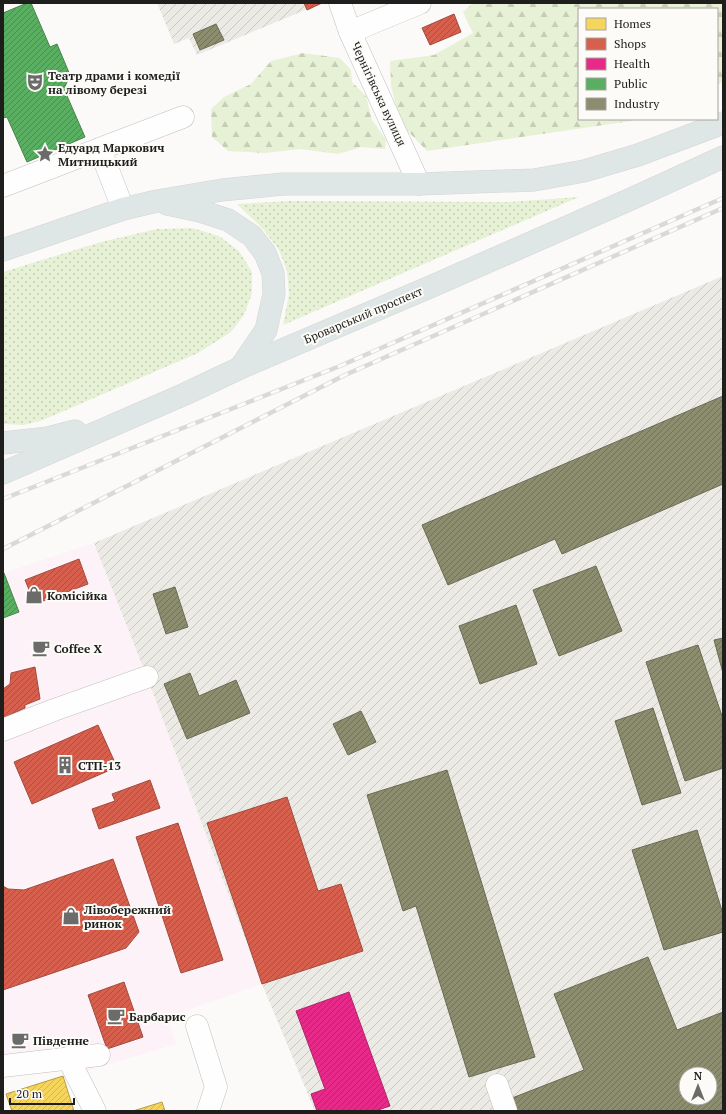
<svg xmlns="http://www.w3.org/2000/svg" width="726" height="1114" viewBox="0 0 726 1114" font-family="'PT Serif',serif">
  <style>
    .commercial { fill: #fdf2f7 }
    .industrial { fill: url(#industrial-furrows); fill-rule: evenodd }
    .grass { fill: url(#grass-dots) }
    .forest { fill: url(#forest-firs) }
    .homes { fill: url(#homes-hatch); stroke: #b59e49 }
    .shops { fill: url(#shops-hatch); stroke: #9f4c3f }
    .health { fill: url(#health-hatch); stroke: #ab2669 }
    .public { fill: url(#public-hatch); stroke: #48834d }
    .industry { fill: url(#industry-hatch); stroke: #6b6b56; fill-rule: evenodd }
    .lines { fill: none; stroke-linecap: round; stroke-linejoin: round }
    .minor-casing { stroke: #c1c0bf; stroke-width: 23 }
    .major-casing { stroke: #d5d5d4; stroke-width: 23 }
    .minor { stroke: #fefefe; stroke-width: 22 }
    .major { stroke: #dee6e6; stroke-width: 22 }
    .rail-casing { stroke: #dad9d9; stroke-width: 4.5 }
    .rail { stroke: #fcfbf8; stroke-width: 3; stroke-dasharray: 9; stroke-linecap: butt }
    .labels { text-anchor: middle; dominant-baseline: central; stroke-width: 4; stroke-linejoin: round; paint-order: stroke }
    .poi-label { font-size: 12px; font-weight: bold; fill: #1e1e1d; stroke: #fcfbf8; text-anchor: start }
    .street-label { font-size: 12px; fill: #1e1e1d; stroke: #fcfbf8 }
  </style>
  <defs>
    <pattern id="industrial-furrows" width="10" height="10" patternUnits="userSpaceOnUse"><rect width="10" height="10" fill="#eceae4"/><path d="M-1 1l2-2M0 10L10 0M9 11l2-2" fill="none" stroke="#cac8c3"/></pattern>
    <pattern id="grass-dots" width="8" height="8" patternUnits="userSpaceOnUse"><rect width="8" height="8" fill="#e7f1d5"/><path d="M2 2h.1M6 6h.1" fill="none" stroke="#c6ceb6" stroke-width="1.8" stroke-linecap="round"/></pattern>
    <pattern id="forest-firs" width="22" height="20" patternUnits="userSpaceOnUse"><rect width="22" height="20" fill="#e7f1d5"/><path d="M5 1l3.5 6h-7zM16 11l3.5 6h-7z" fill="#c6ceb6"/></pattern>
    <pattern id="homes-hatch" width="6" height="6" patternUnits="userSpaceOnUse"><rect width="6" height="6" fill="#f6d55c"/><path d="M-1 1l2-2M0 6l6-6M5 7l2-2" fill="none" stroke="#d2b650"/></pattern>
    <pattern id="shops-hatch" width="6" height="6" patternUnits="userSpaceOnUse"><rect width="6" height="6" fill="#d6604d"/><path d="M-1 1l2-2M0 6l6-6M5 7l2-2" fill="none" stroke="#ad4f3f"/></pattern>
    <pattern id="health-hatch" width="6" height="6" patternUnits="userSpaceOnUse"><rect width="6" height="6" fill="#e7298a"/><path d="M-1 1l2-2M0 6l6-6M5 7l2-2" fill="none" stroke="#bb2370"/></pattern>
    <pattern id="public-hatch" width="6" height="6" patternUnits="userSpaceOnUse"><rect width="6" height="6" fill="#5aae61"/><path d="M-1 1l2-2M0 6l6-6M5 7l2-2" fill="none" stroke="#4a8d4f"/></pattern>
    <pattern id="industry-hatch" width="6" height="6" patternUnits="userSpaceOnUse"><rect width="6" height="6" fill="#8c8c6e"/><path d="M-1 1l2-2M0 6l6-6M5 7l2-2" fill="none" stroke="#72725a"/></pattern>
  </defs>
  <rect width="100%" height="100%" fill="#fbfaf9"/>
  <path class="commercial" d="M94 543 147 677 262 984 168 1017 176 1044 87 1071 3 1060V618L19 612 4 573Z"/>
  <g class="industrial">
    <path d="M157 3H322L197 55 189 38 174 44Z"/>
    <path d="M723 276V1111H315L262 984 147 677 94 543ZM686 1074H710V1098H686Z"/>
  </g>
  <g class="grass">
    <path d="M579 197 283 325 289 294 287 271 279 250 263 229 237 204 291 201 509 202Z"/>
    <path d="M192 228 219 236 239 251 252 272V293L244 315 231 332 198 353 43 420 24 425 3 424V272L101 242 157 229Z"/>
  </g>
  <g class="forest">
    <path d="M473 3H723V82L717 85V9H579V119H635L631 121 427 151 401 124 391 86 390 61 434 55 473 33 463 12Z"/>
    <path d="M303 53 340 58 351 70 352 82 366 96 372 120 386 140 385 149 361 147 338 154 300 149 265 153 228 151 212 137 211 109 224 97 251 84 271 61Z"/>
  </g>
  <g class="homes">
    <path d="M63 1076 74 1111H12L6 1094Z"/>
    <path d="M162 1102 165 1111H133Z"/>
  </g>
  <g class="shops">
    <path d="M304 3H322L307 10Z"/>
    <path d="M454 14 461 32 430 45 422 28Z"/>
    <path d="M79 559 88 584 35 604 25 580Z"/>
    <path d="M35 667 40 699 25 705V708L3 718V689L10 684 11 673Z"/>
    <path d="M98 725 117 767 32 804 14 762Z"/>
    <path d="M150 780 160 808 99 829 92 809 115 801 112 794Z"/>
    <path d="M287 797 318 891 341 884 363 951 262 984 207 823Z"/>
    <path d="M178 823 223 960 181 973 136 837Z"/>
    <path d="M113 859 139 932 126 948 3 990V886L8 889 24 890Z"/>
    <path d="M124 982 143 1037 107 1049 88 995Z"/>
  </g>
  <path class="health" d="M349 992 390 1106 375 1111H317L311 1094 325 1089 296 1011Z"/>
  <g class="public">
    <path d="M27 3H31L50 47 57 44 70 75 64 89 85 137 27 162 7 117 3 118V13Z"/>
    <path d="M3 573H4L19 612 3 618Z"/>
  </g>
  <g class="industry">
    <path d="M216 24 224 40 200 50 193 34Z"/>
    <path d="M723 396V484L562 554 555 539 448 585 422 525Z"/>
    <path d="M596 566 622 631 559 656 533 590Z"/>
    <path d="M175 587 188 627 166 634 153 594Z"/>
    <path d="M516 605 537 664 480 684 459 626Z"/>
    <path d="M723 638V673L714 640Z"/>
    <path d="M698 645 723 719V768L685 781 646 662Z"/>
    <path d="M190 673 199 696 236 680 250 713 187 739 164 684Z"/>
    <path d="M653 708 681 793 642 805 615 721Z"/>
    <path d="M361 711 376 742 348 755 333 724Z"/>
    <path d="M447 770 535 1057 469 1077 416 906 403 911 367 795Z"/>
    <path d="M697 830 723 914V932L664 950 632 850Z"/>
    <path d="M648 957 677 1030 723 1012V1111H511L507 1100 584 1070 554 994ZM686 1074H710V1098H686Z"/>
  </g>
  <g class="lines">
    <g class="minor-casing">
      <g id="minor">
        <path d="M340 3 350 32 419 184"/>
        <path d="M350 32 420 3"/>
        <path d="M100 149 123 209"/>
        <path d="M3 186 183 117"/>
        <path d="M3 730 54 710 147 677"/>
        <path d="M197 1026 216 1087 208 1111"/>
        <path d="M68 1058 95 1111"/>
        <path d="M3 1066 99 1055"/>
        <path d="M497 1085 506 1111"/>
      </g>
    </g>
    <g class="major-casing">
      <g id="major">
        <path d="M167 204 200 211 228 220 252 236 265 253 273 273 274 294 266 330 240 368"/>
        <path d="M3 250 123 209 157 201 222 190 283 184H419L534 180 584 171 638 155 723 123"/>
        <path d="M3 443 48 438 75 431"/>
        <path d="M3 473 185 394 240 368 430 287 631 199 723 157"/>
      </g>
    </g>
    <use href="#minor" class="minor"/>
    <use href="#major" class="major"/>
    <g class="rail-casing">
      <g id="rail">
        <path d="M3 499 340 366 723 198"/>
        <path d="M3 549 345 375 723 208"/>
      </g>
    </g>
    <use href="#rail" class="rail"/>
  </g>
  <defs>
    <g id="theatre-bare" transform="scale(1.38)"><path d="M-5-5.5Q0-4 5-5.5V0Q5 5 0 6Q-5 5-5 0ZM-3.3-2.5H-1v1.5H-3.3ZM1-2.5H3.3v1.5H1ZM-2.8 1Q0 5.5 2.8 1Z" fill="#6b6b6a" stroke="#fcfbf8" stroke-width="2.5" paint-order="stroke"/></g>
    <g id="sight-bare" transform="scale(1.38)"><path d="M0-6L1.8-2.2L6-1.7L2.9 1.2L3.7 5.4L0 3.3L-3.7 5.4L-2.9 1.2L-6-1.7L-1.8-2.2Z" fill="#6b6b6a" stroke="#fcfbf8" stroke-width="2.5" paint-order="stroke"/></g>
    <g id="shop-bare" transform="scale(1.38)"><path d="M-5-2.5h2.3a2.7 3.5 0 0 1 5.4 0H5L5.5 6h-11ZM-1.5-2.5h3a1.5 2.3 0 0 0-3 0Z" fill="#6b6b6a" stroke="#fcfbf8" stroke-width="2.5" paint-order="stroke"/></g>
    <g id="cafe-bare" transform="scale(1.38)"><path d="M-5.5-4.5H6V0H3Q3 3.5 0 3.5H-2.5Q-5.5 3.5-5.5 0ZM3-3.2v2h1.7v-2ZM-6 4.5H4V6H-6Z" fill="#6b6b6a" stroke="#fcfbf8" stroke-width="2.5" paint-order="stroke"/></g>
    <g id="building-bare" transform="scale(1.38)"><path d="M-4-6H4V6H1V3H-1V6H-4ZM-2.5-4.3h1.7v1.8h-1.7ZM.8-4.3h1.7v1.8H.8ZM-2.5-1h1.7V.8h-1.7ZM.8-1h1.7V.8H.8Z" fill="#6b6b6a" stroke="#fcfbf8" stroke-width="2.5" paint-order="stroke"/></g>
  </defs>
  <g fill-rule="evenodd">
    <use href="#theatre-bare" x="35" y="82"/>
    <use href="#sight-bare" x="45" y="154"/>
    <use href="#shop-bare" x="34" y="595"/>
    <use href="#cafe-bare" x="41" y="648"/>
    <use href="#building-bare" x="65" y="765"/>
    <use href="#shop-bare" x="71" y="916"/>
    <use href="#cafe-bare" x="116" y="1016"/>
    <use href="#cafe-bare" x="20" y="1040"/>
  </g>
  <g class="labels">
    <g class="poi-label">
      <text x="48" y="75">Театр драми і комедії<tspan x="48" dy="14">на лівому березі</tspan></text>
      <text x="58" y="147">Едуард Маркович<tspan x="58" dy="14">Митницький</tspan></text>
      <text x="47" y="595">Комісійка</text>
      <text x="54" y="648">Coffee X</text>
      <text x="78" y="765">СТП-13</text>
      <text x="84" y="909">Лівобережний<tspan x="84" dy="14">ринок</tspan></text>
      <text x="129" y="1016">Барбарис</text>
      <text x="33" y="1040">Південне</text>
    </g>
    <g class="street-label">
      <text transform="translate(379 94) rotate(65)">Чернігівська вулиця</text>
      <text transform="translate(363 315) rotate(-23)">Броварський проспект</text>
    </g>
  </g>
  <rect width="726" height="1114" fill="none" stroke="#1e1e1d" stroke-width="8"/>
  <rect x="578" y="8" width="140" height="112" fill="#fcfbf8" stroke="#a3a3a0"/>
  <rect x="586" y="18" width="20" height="12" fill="#f6d55c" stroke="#a3a3a0"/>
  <text x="614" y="28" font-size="12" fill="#1e1e1d">Homes</text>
  <rect x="586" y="38" width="20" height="12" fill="#d6604d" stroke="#a3a3a0"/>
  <text x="614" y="48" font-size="12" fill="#1e1e1d">Shops</text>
  <rect x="586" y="58" width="20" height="12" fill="#e7298a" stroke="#a3a3a0"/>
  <text x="614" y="68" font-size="12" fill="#1e1e1d">Health</text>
  <rect x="586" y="78" width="20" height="12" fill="#5aae61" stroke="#a3a3a0"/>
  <text x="614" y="88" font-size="12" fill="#1e1e1d">Public</text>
  <rect x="586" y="98" width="20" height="12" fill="#8c8c6e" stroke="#a3a3a0"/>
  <text x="614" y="108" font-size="12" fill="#1e1e1d">Industry</text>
  <g transform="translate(698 1086)"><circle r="19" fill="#fcfbf8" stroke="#a3a3a0"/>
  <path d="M0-3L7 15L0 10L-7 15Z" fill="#6b6b6a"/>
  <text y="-6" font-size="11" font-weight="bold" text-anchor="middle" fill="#1e1e1d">N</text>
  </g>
  <path d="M10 1098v6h64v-6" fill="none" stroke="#1e1e1d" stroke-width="2"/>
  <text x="16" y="1098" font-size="12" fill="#1e1e1d" stroke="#fcfbf8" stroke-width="3" paint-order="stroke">20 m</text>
</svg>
